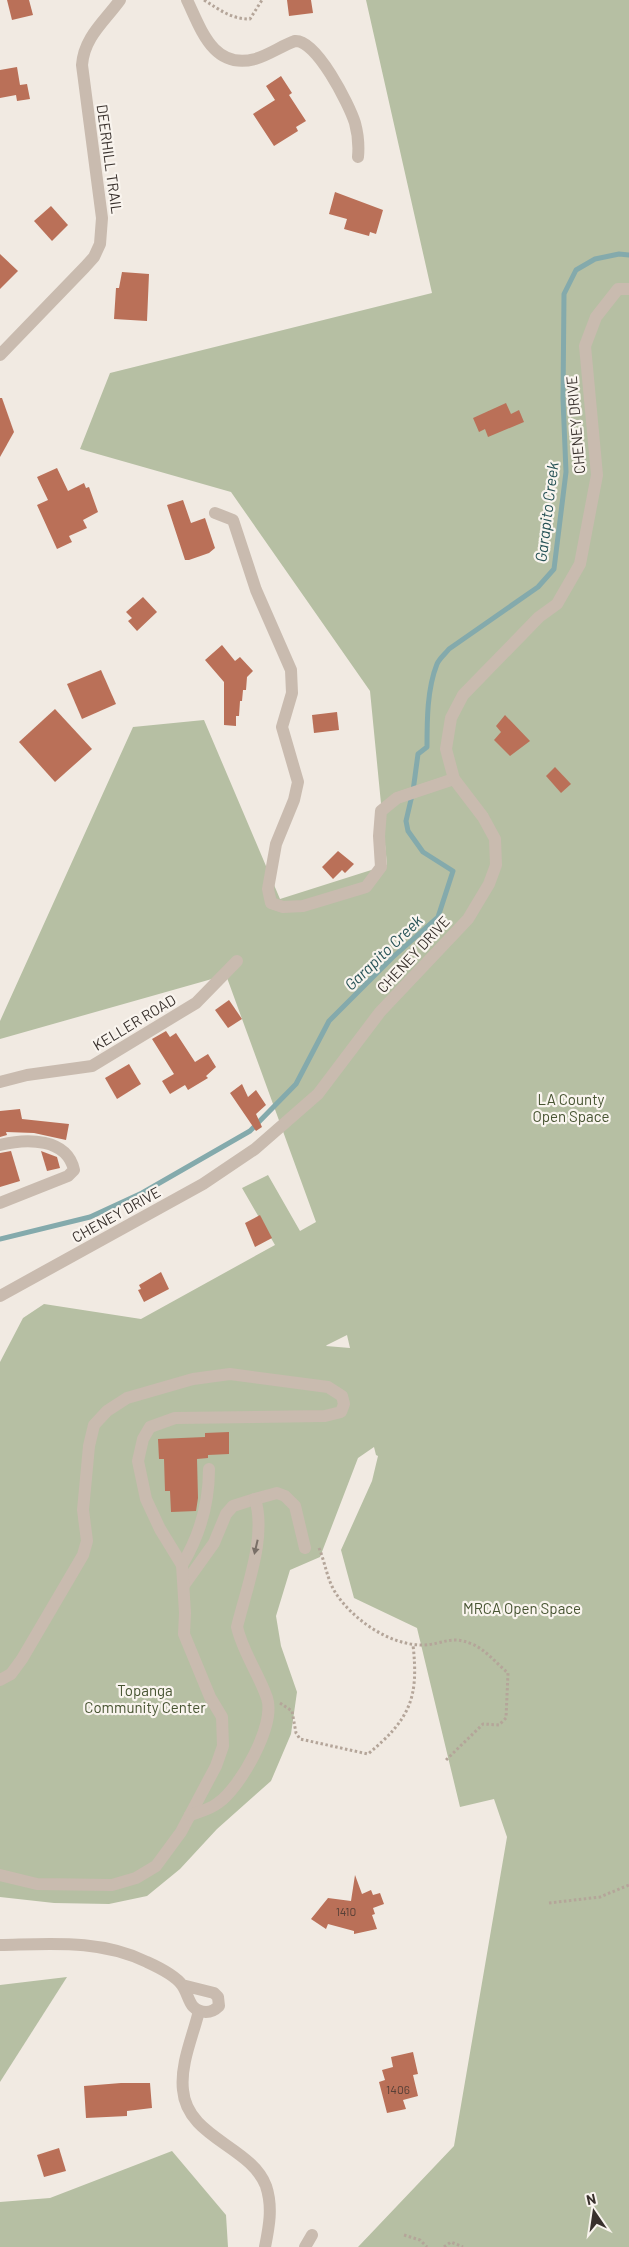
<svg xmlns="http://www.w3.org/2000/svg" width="629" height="2247" viewBox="0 0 629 2247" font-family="Barlow,sans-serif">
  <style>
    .green { fill: #b6bfa3; fill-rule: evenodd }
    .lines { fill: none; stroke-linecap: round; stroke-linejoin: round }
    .stream { stroke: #84aaac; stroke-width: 5 }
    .building { fill: #ba7058 }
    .path { stroke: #b4a599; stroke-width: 3; stroke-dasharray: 2.5 2.5; stroke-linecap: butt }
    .minor { stroke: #c9bbaf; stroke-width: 12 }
    .oneway { fill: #796f67 }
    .labels { text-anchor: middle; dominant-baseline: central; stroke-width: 4.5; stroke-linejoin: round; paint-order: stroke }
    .number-label { font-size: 12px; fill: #584037 }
    .street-label { font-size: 15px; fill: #38302c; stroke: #f9f4ee }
    .park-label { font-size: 15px; fill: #475432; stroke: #f9f4ee }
    .water-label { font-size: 16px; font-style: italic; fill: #265256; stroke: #f9f4ee }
  </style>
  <rect width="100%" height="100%" fill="#f1eae2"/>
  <g class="green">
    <path d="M366 0H629V2247H358L454 2146 507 1837 494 1799 460 1807 417 1628 354 1598 341 1550 372 1481 378 1456 376 1455 374 1447 358 1458 320 1557 290 1570 276 1616 281 1646 297 1692 291 1734 271 1781 217 1829 180 1869 147 1896 109 1904 54 1903 0 1897V1362L23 1318 44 1304 141 1319 275 1245 242 1188 268 1175 300 1231 316 1222 226 975 0 1039V1021L133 727 204 720 280 899 387 865 370 691 231 492 80 449 110 373 432 293ZM347 1335 350 1348 326 1346 327 1345Z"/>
    <path d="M67 1977 0 2082V1985Z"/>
    <path d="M172 2151 226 2215 228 2247H0V2202L50 2198Z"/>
  </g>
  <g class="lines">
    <path class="stream" d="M0 1239 90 1217 142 1193 250 1131 296 1084 329 1021 393 957 438 917 453 871 423 852 408 831 406 821 413 791 418 754 427 747C427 721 427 689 437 664 439 659 445 654 449 649L538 587 554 569 566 472 563 399 564 294 576 270 595 259 619 254 629 255"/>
  </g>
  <g class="building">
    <path d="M7 0H29L33 15 12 20Z"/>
    <path d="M287 0H311L313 13 289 16Z"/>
    <path d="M17 67 20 85 27 84 30 99 17 101 16 95 0 98V70Z"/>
    <path d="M281 76 292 93 289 95 306 121 296 127 298 131 274 146 253 114 275 100 266 86Z"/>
    <path d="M335 192 383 210 376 234 370 232 369 236 344 229 347 219 329 214Z"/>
    <path d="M51 206 68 225 52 241 34 221Z"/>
    <path d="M0 254 18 271 0 289Z"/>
    <path d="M122 272 149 274 147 321 114 319 116 288H119Z"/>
    <path d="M0 398H2L14 432 0 457Z"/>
    <path d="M506 403 511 414 519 410 524 422 488 437 485 429 479 432 473 418Z"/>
    <path d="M57 468 68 491 84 483 86 488 89 487 98 512 83 520 87 528 69 536 72 542 57 549 37 505 48 500 37 477Z"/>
    <path d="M183 500 191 523 205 518 215 548 209 553 189 560H185L167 505Z"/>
    <path d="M143 597 157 612 137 631 128 621 132 618 126 612Z"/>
    <path d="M222 645 235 661 240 657 253 671 247 677 246 690H243L242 701H240L239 716H236V726L224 725V682L205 660Z"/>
    <path d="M101 670 116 704 82 719 67 684Z"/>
    <path d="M55 709 92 749 55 782 19 742Z"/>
    <path d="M337 712 339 730 314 733 312 715Z"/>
    <path d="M505 715 530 741 510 756 494 740 501 732 496 726Z"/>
    <path d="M555 767 571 784 561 793 546 776Z"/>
    <path d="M338 851 354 864 345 873 342 870 333 879 322 867Z"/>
    <path d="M229 1000 242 1019 228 1028 215 1010Z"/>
    <path d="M166 1031 170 1037 176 1033 195 1062 208 1054 216 1067 206 1076 208 1078 188 1090 185 1085 170 1094 162 1081 174 1074 152 1039Z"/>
    <path d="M129 1064 141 1084 117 1099 105 1078Z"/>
    <path d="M242 1084 248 1097 256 1090 266 1105 256 1114 262 1127 256 1131 230 1093Z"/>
    <path d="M20 1109 22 1119 69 1124 66 1140 34 1133 6 1132 7 1135 0 1137V1111Z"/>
    <path d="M11 1151 20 1181 0 1187V1153Z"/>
    <path d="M41 1151 57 1157 60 1168 47 1171Z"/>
    <path d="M260 1215 272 1238 255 1247 245 1223Z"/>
    <path d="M161 1272 169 1289 144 1302 138 1290 141 1289 139 1285Z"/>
    <path d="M229 1432V1454L208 1455V1458L197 1459 198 1498 196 1511 171 1512 170 1491H165L164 1459H159L158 1439 205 1437V1433Z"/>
    <path d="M355 1875 362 1894 371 1890 373 1895 380 1893 384 1904 373 1908 375 1914 372 1915 377 1929 354 1934V1931L328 1924 326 1929 311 1919 328 1898 351 1901Z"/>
    <path d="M413 2052 418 2074 413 2075 418 2096 403 2100 406 2109 387 2113 379 2082 385 2080 382 2070 393 2067 391 2057Z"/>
    <path d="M121 2083H150L152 2108 127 2111V2116L86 2118 84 2086Z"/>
    <path d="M59 2148 66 2171 44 2177 37 2155Z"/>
  </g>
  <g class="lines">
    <g class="path">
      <path d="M204 0C220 10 231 19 250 19L262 0"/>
      <path d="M319 1548C325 1562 327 1579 335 1592 352 1619 390 1646 424 1645 444 1644 450 1635 472 1644 485 1649 497 1664 508 1673L506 1718 499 1725 483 1724 445 1761"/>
      <path d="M280 1703 292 1711 296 1733 300 1739 368 1754C410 1719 419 1698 413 1645"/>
      <path d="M549 1903 600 1897 629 1885"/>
      <path d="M404 2235 420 2240 427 2247"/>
      <path d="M444 2247 451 2242 463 2247"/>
    </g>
    <g class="minor">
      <path d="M187 0C201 29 213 70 255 59 269 55 281 46 295 41 316 39 349 104 355 123 358 134 359 146 358 157"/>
      <path d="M0 355 85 267 94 257 100 244 102 218 82 65C84 37 105 21 120 0"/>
      <path d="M215 513 233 520 256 590 291 670 292 693 282 727 298 782 294 800 276 844 268 889 271 903 283 907 303 906 366 887 381 867 379 836 381 811 397 798 454 779"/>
      <path d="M0 1082 27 1075 92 1066 196 1003 237 961"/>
      <path d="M0 1145C27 1138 67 1138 74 1170L68 1176 0 1203"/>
      <path d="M0 1296 203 1184 255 1149 318 1094 380 1012 468 919 489 884 496 865 495 839 483 817 454 779 446 749 451 718 463 695 539 617 557 604 580 564 597 475 585 346 596 317 618 289H629"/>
      <path d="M182 1565C200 1535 209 1505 209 1469"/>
      <path d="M184 1585 214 1543 226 1514 233 1506 255 1499 277 1493 285 1496 295 1506 305 1548"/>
      <path d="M0 1680 11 1674 22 1659 83 1555 87 1541 83 1510 89 1446 94 1425 107 1411 127 1398 193 1379 230 1374 328 1387 342 1396 344 1404 341 1412 325 1416 175 1418 150 1427 143 1439 138 1461 146 1499 160 1529 182 1565 185 1613 184 1634 210 1697 222 1717 223 1746 216 1766 181 1832 156 1866 136 1878 112 1885 37 1884 0 1875"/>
      <path d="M190 1815C199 1812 211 1809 218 1803 240 1788 276 1725 267 1698 259 1674 243 1653 237 1627 246 1589 267 1537 255 1499"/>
      <path d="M0 1945C50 1944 101 1939 147 1962 158 1967 175 1975 182 1985 190 1996 188 2011 206 2012 211 2012 215 2010 219 2006L218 1997 214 1993 182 1985"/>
      <path d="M199 2011C193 2036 180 2064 183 2090 187 2138 251 2146 266 2186 273 2207 269 2227 265 2247"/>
      <path d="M305 2247 312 2235"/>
    </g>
  </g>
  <defs><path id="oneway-solid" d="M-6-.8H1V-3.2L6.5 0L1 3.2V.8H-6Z" transform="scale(1.25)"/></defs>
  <use class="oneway" href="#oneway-solid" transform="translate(256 1547) rotate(103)"/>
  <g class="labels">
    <g class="number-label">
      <text x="346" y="1911">1410</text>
      <text x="398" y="2089">1406</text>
    </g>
    <g class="street-label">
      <text transform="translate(110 159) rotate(82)">DEERHILL TRAIL</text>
      <text transform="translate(575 425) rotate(-95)">CHENEY DRIVE</text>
      <text transform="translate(413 954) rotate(-47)">CHENEY DRIVE</text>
      <text transform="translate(134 1022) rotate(-31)">KELLER ROAD</text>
      <text transform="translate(116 1214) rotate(-29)">CHENEY DRIVE</text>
    </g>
    <g class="park-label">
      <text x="571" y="1099">LA County<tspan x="571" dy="17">Open Space</tspan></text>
      <text x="522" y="1608">MRCA Open Space</text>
      <text x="145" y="1690">Topanga<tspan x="145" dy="17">Community Center</tspan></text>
    </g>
    <g class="water-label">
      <text transform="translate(546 512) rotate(-83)">Garapito Creek</text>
      <text transform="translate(383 952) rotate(-44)">Garapito Creek</text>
    </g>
  </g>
  <g transform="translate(594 2212) rotate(347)" stroke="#f9f4ee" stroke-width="4" paint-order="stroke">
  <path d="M0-4L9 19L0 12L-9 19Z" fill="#38302c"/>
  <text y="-8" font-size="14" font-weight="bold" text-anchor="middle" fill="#38302c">N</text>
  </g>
</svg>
